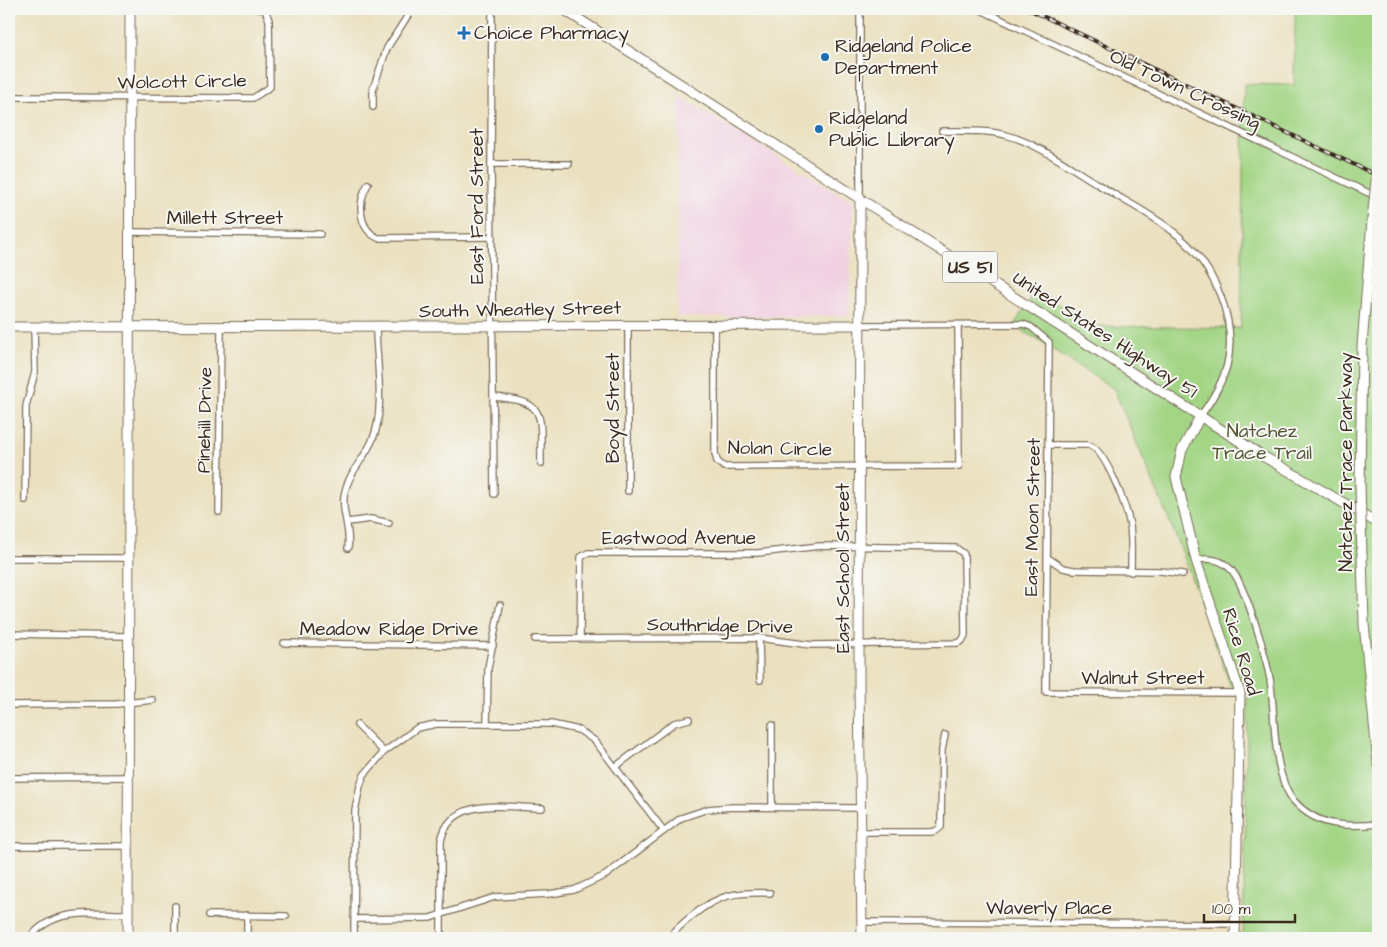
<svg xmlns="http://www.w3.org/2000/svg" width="1387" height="947" viewBox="0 0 1387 947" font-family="'Architects Daughter',sans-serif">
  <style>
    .built { fill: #f1d0e2 }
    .green { fill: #a3d585; stroke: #6f8052 }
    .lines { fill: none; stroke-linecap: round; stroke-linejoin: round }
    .street-casing { stroke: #796a57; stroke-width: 8 }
    .secondary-casing { stroke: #796a57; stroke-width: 11 }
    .primary-casing { stroke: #796a57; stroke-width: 11 }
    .street { stroke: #fff; stroke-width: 5.5 }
    .secondary { stroke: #fff; stroke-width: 9 }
    .primary { stroke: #fff; stroke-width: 9 }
    .rail-casing { stroke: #3b2a1e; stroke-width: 4 }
    .rail { stroke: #f6f6f2; stroke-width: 2; stroke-dasharray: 5.5; stroke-linecap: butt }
    .primary-bridge-casing { stroke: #796a57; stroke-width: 11; stroke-linecap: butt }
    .primary-bridge { stroke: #fff; stroke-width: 9 }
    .poi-dot { fill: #1f6fb2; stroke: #f6f6f2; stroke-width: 2 }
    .labels { text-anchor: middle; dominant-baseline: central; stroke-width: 4; stroke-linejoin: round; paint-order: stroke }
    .shield { fill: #f6f6f2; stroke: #73675e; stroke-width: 1 }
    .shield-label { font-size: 18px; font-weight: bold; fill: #3b2a1e }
    .poi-label { font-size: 19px; fill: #3b2a1e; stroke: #f6f6f2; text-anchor: start }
    .street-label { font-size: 19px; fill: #3b2a1e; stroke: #f6f6f2 }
    .park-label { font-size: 19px; fill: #555538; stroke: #f6f6f2 }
  </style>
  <rect width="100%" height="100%" fill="#f6f6f2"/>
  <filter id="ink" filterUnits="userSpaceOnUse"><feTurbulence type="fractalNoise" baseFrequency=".02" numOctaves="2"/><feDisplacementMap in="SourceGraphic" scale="10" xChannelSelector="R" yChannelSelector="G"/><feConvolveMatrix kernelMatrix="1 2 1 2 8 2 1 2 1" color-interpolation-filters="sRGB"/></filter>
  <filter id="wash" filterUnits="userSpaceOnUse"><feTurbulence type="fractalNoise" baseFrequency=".0096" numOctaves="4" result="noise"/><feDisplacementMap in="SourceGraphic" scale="20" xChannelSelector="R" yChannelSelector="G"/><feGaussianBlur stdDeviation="1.12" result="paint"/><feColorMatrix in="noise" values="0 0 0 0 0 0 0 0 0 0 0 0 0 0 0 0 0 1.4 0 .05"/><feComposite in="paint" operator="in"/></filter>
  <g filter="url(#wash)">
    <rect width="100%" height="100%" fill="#ebe1c0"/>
    <path class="built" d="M679 97 853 202 849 316 677 317Z"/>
    <path class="green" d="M1295 9H1378V938H1243L1248 687 1230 685 1180 546 1114 389 1014 325 1036 290 1093 326 1241 328 1244 84 1294 85Z"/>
  </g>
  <g filter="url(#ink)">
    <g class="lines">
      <g class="street-casing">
        <g id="street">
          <path d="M492 9 491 164 494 494"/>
          <path d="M979 9 1377 197"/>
          <path d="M9 97 253 98 270 87 269 20 265 10 260 9"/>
          <path d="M373 107V89L387 48 412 9"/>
          <path d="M942 131C963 131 985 130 1006 135 1039 144 1069 167 1099 185 1126 202 1157 217 1181 238 1214 267 1238 321 1227 365 1222 384 1212 400 1201 415"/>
          <path d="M491 164H569"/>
          <path d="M368 184C358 201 357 228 378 238L492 237"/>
          <path d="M860 197V9"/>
          <path d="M130 232 320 234"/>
          <path d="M628 325V491"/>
          <path d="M715 325V453L717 461 724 467 959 466 958 325"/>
          <path d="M860 325 1023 324 1031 327 1049 342 1046 692 1240 693"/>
          <path d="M493 397C549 401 540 415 541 464"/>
          <path d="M1049 445H1089C1106 450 1127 508 1130 526 1132 541 1131 557 1131 572"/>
          <path d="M25 500 26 406 35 372 34 327"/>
          <path d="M219 512 221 328"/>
          <path d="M348 522 371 519 389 523"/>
          <path d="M348 548C351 528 340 510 345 491 350 471 364 459 372 441 386 411 376 361 376 327"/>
          <path d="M9 558H128"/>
          <path d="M1048 558 1063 568 1074 570 1161 571 1183 574"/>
          <path d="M1196 560C1229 554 1237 575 1248 603 1257 627 1265 653 1270 679 1276 714 1271 773 1294 801 1317 827 1346 827 1378 824"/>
          <path d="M9 634 128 636"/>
          <path d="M759 638 760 680"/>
          <path d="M535 639 759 638 811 645 957 643 962 641 965 635 964 554 956 548 820 546 758 553H588L581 557 580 639"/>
          <path d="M284 643 493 646"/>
          <path d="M9 705 117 704 153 700"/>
          <path d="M487 724 488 668 500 605"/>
          <path d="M357 725 384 752"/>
          <path d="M772 725V807"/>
          <path d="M615 767 674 723 689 719"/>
          <path d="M9 778 128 777"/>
          <path d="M860 832H931L936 831 941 827 942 750 945 735"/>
          <path d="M9 846H128"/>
          <path d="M175 906V938"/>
          <path d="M209 915 286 916"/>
          <path d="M355 919 430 918 495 897 549 894 574 890 606 875 681 818 708 809 732 807 859 808"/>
          <path d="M862 922 1236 924"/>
          <path d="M30 938C53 907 94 914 128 914"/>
          <path d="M247 938V915"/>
          <path d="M354 938 355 811 360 786 364 775 384 752 417 728 436 724H551L579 730 595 741 664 831"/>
          <path d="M441 938V841C450 795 507 808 542 808"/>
          <path d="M669 938C676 929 683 923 692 916 719 894 735 892 770 893"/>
        </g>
      </g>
      <g class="secondary-casing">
        <g id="secondary">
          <path d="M860 197 859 680 862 938"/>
          <path d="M9 327 860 325"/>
          <path d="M1201 415 1182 450 1176 477 1196 560 1240 693 1235 938"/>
          <path d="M128 938 130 9"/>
        </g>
      </g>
      <g class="primary-casing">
        <g id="primary">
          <path d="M563 9 1261 455 1378 523"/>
          <path d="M1360 484 1362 346 1372 220"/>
          <path d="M1362 555 1364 624 1378 763"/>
        </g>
      </g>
      <use href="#street" class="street"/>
      <use href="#secondary" class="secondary"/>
      <use href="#primary" class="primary"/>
      <g class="rail-casing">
        <path id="rail" d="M1028 9 1378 176"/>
      </g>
      <use href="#rail" class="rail"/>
      <g class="primary-bridge-casing">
        <g id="primary-bridge">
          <path d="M1372 220 1378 162"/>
          <path d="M1360 484 1362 555"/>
        </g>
      </g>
      <use href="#primary-bridge" class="primary-bridge"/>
    </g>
  </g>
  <g class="poi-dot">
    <path d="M461.5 25.5h5v5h5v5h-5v5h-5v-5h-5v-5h5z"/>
    <circle cx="825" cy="57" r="5"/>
    <circle cx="819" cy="129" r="5"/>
  </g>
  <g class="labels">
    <rect class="shield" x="942.5" y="251.5" width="55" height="31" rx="4"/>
    <g class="shield-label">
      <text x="970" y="267">US 51</text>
    </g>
    <g class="poi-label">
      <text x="474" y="33">Choice Pharmacy</text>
      <text x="835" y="46">Ridgeland Police<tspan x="835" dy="22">Department</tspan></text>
      <text x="829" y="118">Ridgeland<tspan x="829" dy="22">Public Library</tspan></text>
    </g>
    <g class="street-label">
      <text transform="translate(182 82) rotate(-1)">Wolcott Circle</text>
      <text transform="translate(1185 90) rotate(25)">Old Town Crossing</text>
      <text transform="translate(477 206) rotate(-90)">East Ford Street</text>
      <text x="225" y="218">Millett Street</text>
      <text transform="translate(520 310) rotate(-1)">South Wheatley Street</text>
      <text transform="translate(1105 335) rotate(33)">United States Highway 51</text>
      <text transform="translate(613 408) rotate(-90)">Boyd Street</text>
      <text transform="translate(205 420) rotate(-89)">Pinehill Drive</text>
      <text transform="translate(780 449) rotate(1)">Nolan Circle</text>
      <text transform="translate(1346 462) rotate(-90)">Natchez Trace Parkway</text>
      <text transform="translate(1033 517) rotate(-89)">East Moon Street</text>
      <text x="679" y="538">Eastwood Avenue</text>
      <text transform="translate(843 568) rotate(-90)">East School Street</text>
      <text transform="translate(720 626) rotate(1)">Southridge Drive</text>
      <text x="389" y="629">Meadow Ridge Drive</text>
      <text transform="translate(1241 652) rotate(73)">Rice Road</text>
      <text x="1143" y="678">Walnut Street</text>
      <text x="1049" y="908">Waverly Place</text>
    </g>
    <g class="park-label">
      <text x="1262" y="431">Natchez<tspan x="1262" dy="22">Trace Trail</tspan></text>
    </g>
  </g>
  <rect width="1387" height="947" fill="none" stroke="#f6f6f2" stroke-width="30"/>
  <path d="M1204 914v8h91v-8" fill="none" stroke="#3b2a1e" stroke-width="2.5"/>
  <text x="1212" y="914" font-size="15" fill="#3b2a1e" stroke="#f6f6f2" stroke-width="4" paint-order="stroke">100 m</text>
</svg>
